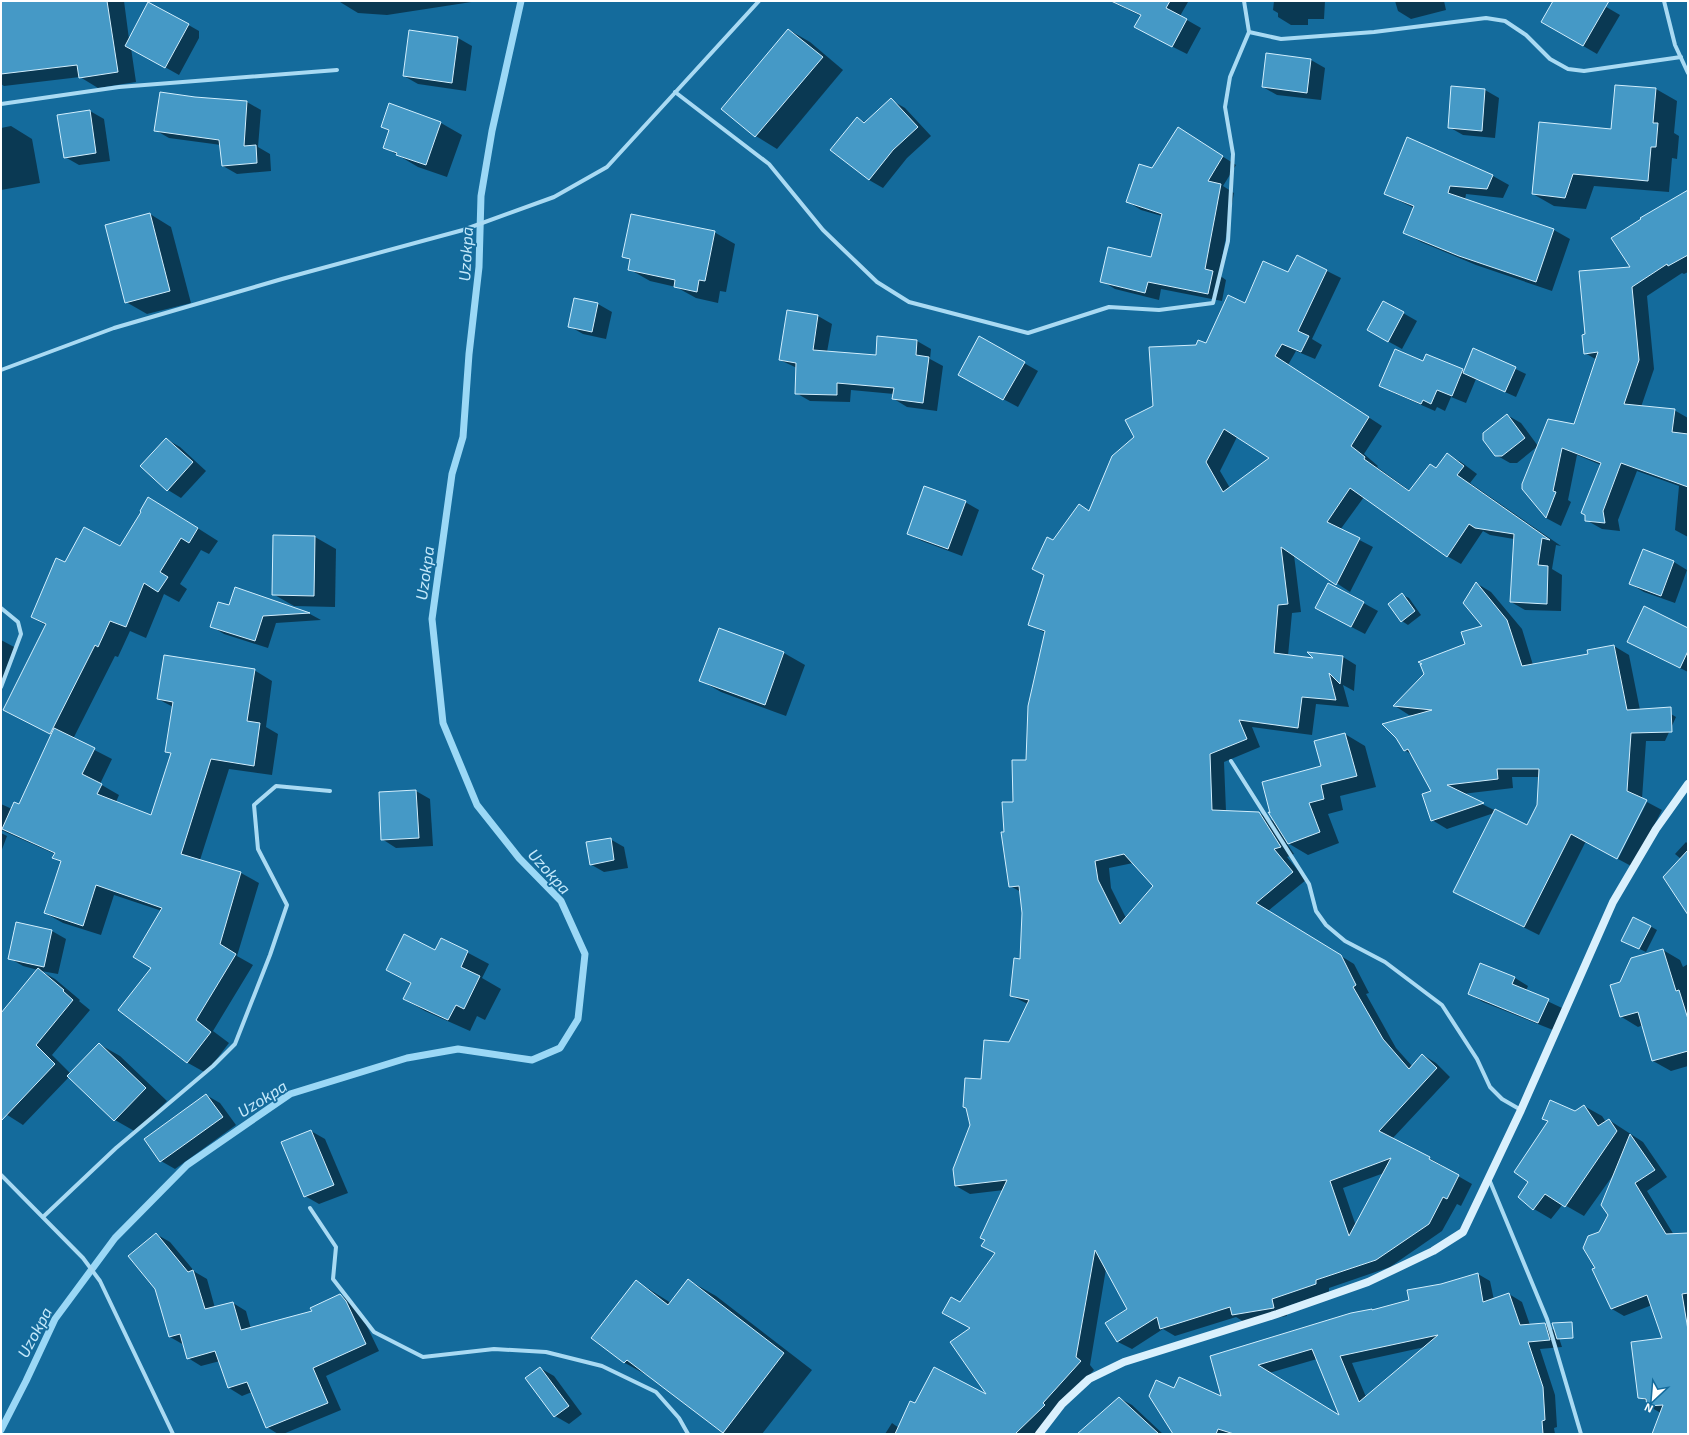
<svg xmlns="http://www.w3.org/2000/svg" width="1689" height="1435" viewBox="0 0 1689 1435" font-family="'Exo 2',sans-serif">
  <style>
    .shadow { fill: #0007; fill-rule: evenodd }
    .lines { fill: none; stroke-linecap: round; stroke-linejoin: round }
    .stream { stroke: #9bd8f6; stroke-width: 7 }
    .building { fill: #4599c6; stroke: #d1eefd; fill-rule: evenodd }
    .street { stroke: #a9daf3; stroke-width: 4 }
    .secondary { stroke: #d9f0fd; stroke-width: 8 }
    .labels { text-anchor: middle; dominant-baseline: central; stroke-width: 3.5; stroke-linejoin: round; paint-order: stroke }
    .water-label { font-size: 16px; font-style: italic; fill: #c5e9fb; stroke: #146b9c }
  </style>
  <rect width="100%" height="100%" fill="#146b9c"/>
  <g class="shadow">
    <path d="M1 1H124L129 39 185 23 199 31V38L179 75 131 48 136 82 98 88 80 77 4 86 1 84Z"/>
    <path d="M340 1H478L387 15 358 13 340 2Z"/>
    <path d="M1110 1H1185L1188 2 1180 16 1201 28 1187 54 1149 35 1141 16Z"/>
    <path d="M1274 1H1325L1324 19H1308V25H1291L1278 17V13L1273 10Z"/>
    <path d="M1395 1H1444L1446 10 1411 19 1398 11Z"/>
    <path d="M1554 1H1596L1620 15 1597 54 1542 22Z"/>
    <path d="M789 30 810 42 843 70 777 149 756 136 723 109Z"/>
    <path d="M458 38 472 46 466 91 418 84 404 76Z"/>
    <path d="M1267 54 1311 60 1325 68 1321 100 1277 95 1263 87Z"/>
    <path d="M1452 87 1485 90 1499 98 1495 138 1463 135 1449 127Z"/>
    <path d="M1656 89 1677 101 1674 133 1679 136 1677 159 1672 158 1669 192 1594 186 1586 209 1554 206 1533 194 1612 130Z"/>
    <path d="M195 98 247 102 261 110 258 147 270 154 271 171 237 174 223 166 221 145 169 138 155 130Z"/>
    <path d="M891 100 905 108 931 136 907 158 883 188 869 180 858 118 866 123Z"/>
    <path d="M390 105 441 123 462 135 447 177 418 167 384 147 390 131 382 127Z"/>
    <path d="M90 111 104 119 110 161 79 165 65 157Z"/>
    <path d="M11 126 32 139 40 183 1 190V128Z"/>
    <path d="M1192 137 1236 165 1223 186 1234 193 1219 275 1226 280 1222 301 1161 289 1159 300 1115 289 1102 281 1152 258 1162 216 1141 210 1128 202 1152 170Z"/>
    <path d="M1407 139 1493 176 1509 185 1503 198 1466 194 1465 200 1554 230 1570 239 1552 291 1476 265 1421 242 1405 233 1414 208 1385 194Z"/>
    <path d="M1688 191V272L1684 274 1682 273 1647 296 1654 369 1641 407 1674 410 1688 418V537L1675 530 1679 486 1637 471 1618 520 1620 531 1602 529 1586 520 1601 465 1577 455 1568 500 1571 502 1561 526 1546 518 1523 489 1538 446 1517 463H1510L1496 455 1507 415 1521 423 1538 446 1574 426 1597 360 1585 353 1586 335 1632 268Z"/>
    <path d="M150 214 171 227 191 303 147 314 126 302Z"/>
    <path d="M714 232 735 244 726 292 720 291 718 303 696 298 676 287 650 281 629 269 631 261 623 256Z"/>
    <path d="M1297 256 1341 278 1312 339 1322 345 1315 359 1296 351 1288 365 1382 426 1364 454 1378 466 1377 467 1410 491 1437 469 1448 455 1461 462 1477 474 1470 483 1561 546 1556 545 1552 569 1562 575 1561 611 1525 610 1511 602 1514 539 1490 535 1483 531 1461 564 1447 556 1364 497 1340 530 1373 547 1350 592 1294 555 1301 612 1292 613 1288 656 1316 660 1343 657 1356 665 1354 691 1343 685 1349 707 1316 704 1312 735 1252 727 1260 747 1224 762 1226 811 1259 813 1275 822 1322 767 1345 734 1365 746 1376 787 1340 796 1343 810 1328 814 1339 843 1308 855 1286 842 1294 854 1287 857 1306 880 1268 911 1354 964 1369 993 1366 994 1396 1048 1412 1066 1423 1055 1436 1063 1450 1077 1392 1139 1429 1158 1443 1166 1442 1167 1472 1184 1461 1206 1457 1204 1442 1231 1390 1267 1329 1288V1292L1285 1307 1287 1316 1246 1323 1236 1317 1175 1336 1163 1329 1132 1349 1118 1342 1106 1323 1128 1309 1106 1269 1090 1365 1094 1370 1036 1434H885L892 1423 899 1428 915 1404 990 1397 971 1328 960 1303 996 1254 983 1246 1004 1190 970 1194 956 1186 972 1125 967 1109 964 1107 1010 1043 1028 1004 1011 996 1021 960 1023 913 1021 892 1010 886 1005 833 1027 761 1045 633 1029 624 1045 576 1053 541 1079 505 1090 512 1154 407 1207 344 1246 304 1289 274ZM1237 437 1271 458 1230 488 1220 471ZM1133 863 1154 886 1126 918 1111 888 1109 868ZM1384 1173 1356 1226 1343 1188Z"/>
    <path d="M598 304 612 312 606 339 583 334 569 326Z"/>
    <path d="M788 311 818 316 832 324 827 352 877 356 878 337 917 341 931 349 930 359 943 366 937 411 907 407 894 399V394L851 390 850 402 810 401 796 393 797 368 780 360Z"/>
    <path d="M1403 313 1417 321 1402 349 1382 338Z"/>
    <path d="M1474 349 1526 374 1516 397 1476 379 1466 403 1451 397 1445 411 1437 407 1435 411 1394 393 1380 385 1424 362 1464 371Z"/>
    <path d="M1024 363 1038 371 1018 407 973 383Z"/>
    <path d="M166 439 180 447 206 471 181 498 168 490Z"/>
    <path d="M965 502 979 510 962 556 922 541 908 534Z"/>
    <path d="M169 510 218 541 209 554 201 550 180 584 187 589 179 602 164 594 146 638 130 631 118 657 115 656 73 739 112 759 100 784 119 795 116 802 151 817 172 754 166 751 173 707 158 699 254 670 272 681 266 727 278 734 272 775 229 769 200 860 241 873 259 883 237 956 253 965 213 1031 229 1043 206 1073 188 1063 120 1010 153 968 162 911 114 895 101 935 63 923 45 913 62 862 53 857 55 854 1 830V804L12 809 19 805 52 735 5 709 47 626 32 617 65 563 121 547Z"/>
    <path d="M315 537 336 549 335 607 294 606 273 594Z"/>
    <path d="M1674 562 1687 570 1675 603 1644 592 1630 584Z"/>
    <path d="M1476 583 1491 592 1522 629 1533 665 1589 655 1614 646 1629 655 1640 710 1661 708 1676 717 1665 741H1646L1642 799 1586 841 1539 935 1454 892 1494 813 1447 829 1432 820 1433 791 1412 755 1405 750 1417 715H1409L1395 706 1466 644 1484 626ZM1512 777H1540L1538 805 1528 827 1462 794 1513 788Z"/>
    <path d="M1329 584 1378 611 1365 634 1330 616Z"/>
    <path d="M236 588 310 614 321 620 276 623 268 648 224 634 211 626 229 606Z"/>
    <path d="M1402 595 1409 598 1421 615 1408 625 1402 621Z"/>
    <path d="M719 629 784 653 805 665 786 716 721 692 700 680Z"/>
    <path d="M1688 629V672L1628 642Z"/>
    <path d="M1 640 16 648 1 683Z"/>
    <path d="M416 791 430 799 433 846 396 848 382 839 380 793Z"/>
    <path d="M1647 802 1662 810 1633 867 1618 859Z"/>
    <path d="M1 833 7 836 1 852Z"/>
    <path d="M610 839 624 847 628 868 604 872 590 864Z"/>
    <path d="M1686 842 1688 844V913L1681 859 1675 854Z"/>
    <path d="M1650 926 1657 930 1646 952 1629 944Z"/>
    <path d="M52 931 66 939 58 974 41 971 55 979 80 1000 79 1001 90 1010 52 1055 71 1074 99 1044 120 1056 167 1101 136 1132 115 1120 69 1077 23 1125 1 1111V1023L38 970 23 966 9 958Z"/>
    <path d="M442 939 489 964 482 978 501 989 485 1020 477 1016 470 1031 425 1011 404 999 411 984 387 970 436 951Z"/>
    <path d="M1663 950 1680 960 1683 967 1688 964V1066L1671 1071 1653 1061 1643 1025 1638 1027 1620 1016 1621 983Z"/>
    <path d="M1481 965 1515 978 1528 986 1526 991 1562 1008 1553 1030 1483 1002 1469 994Z"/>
    <path d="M206 1095 220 1103 236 1125 175 1169 161 1161Z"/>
    <path d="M1584 1106 1602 1116 1606 1122 1609 1120 1643 1142 1667 1177 1647 1191 1674 1235 1688 1234V1434H1653L1661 1413 1648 1406V1402L1639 1397 1663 1339 1652 1305 1624 1316 1612 1309 1596 1268 1600 1233 1609 1215 1616 1171 1584 1216 1563 1204 1551 1219 1534 1209 1530 1182 1549 1122 1543 1118 1575 1112Z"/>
    <path d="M311 1131 325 1139 348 1193 319 1204 305 1196Z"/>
    <path d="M156 1234 170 1242 195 1272 207 1279 215 1308 233 1303 246 1311 251 1329 313 1312 340 1295 354 1303 359 1310 379 1351 326 1376 341 1410 283 1434H278L267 1427 252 1392 242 1396 229 1388 220 1361 201 1366 188 1358 184 1345 170 1337 156 1289Z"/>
    <path d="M1478 1274 1490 1281 1494 1300 1509 1294 1522 1302 1530 1325 1544 1324 1557 1332 1562 1347 1540 1349 1555 1395 1557 1427 1554 1428 1555 1434H1174L1175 1389 1223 1398 1211 1357 1410 1301 1441 1285ZM1425 1347 1366 1397 1352 1363ZM1317 1359 1341 1417 1269 1373Z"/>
    <path d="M688 1280 716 1296 812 1370 762 1434H726L652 1378 625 1363 593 1338 636 1281 671 1303Z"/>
    <path d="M540 1368 554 1376 582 1414 569 1424 555 1416Z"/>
    <path d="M1119 1398 1132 1405 1163 1434H1080Z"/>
  </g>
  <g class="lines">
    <path class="stream" d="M1 1430 26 1381 55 1319 115 1238 187 1165 290 1094 407 1058 458 1049 532 1060 560 1048 578 1019 585 954 561 901 519 858 477 805 443 723 432 619 452 474 463 437 469 354 479 267 481 196 492 131 521 1"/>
  </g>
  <g class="building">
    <path d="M1 1H107L118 72 79 78 77 65 1 74Z"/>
    <path d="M1111 1H1170L1166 8 1187 19 1172 47 1134 27 1141 15Z"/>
    <path d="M1553 1H1609L1583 46 1541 22Z"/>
    <path d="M148 2 189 24 165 68 125 46Z"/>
    <path d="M788 29 823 57 755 137 721 109Z"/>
    <path d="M409 30 458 37 452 83 403 76Z"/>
    <path d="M1266 53 1311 59 1307 93 1262 87Z"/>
    <path d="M1615 85 1656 88 1653 123H1658L1656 147H1651L1648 181 1573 174 1565 198 1532 194 1539 122 1611 129Z"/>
    <path d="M1451 86 1485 89 1482 131 1448 128Z"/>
    <path d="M160 92 195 97 247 101 244 146 256 145 257 163 222 166 219 140 154 131Z"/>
    <path d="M891 98 918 127 893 150 869 180 830 150 857 117 864 123Z"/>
    <path d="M389 103 441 122 426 165 396 155 397 153 383 148 389 130 381 127Z"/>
    <path d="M90 110 96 153 64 158 57 115Z"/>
    <path d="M1178 127 1223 156 1208 181 1221 184 1205 269 1213 271 1208 294 1148 282 1145 293 1100 282 1108 247 1151 257 1162 214 1126 202 1139 164 1152 168Z"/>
    <path d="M1407 137 1493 175 1487 189 1450 186 1448 193 1554 229 1536 282 1459 256 1403 233 1414 206 1384 194Z"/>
    <path d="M1688 190V255L1668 266 1667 264 1632 287 1639 360 1624 404 1675 409 1672 432 1688 434V487L1621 463 1603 511 1605 523 1585 521V515L1581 513 1601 463 1562 448 1553 491 1556 492 1546 518 1522 489V484L1548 419 1574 424 1598 352 1584 354 1582 335 1585 334 1579 271 1630 267 1611 238 1641 219 1640 218Z"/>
    <path d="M150 213 170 291 125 303 105 225Z"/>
    <path d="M631 214 715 231 705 281 699 280 697 292 674 287 675 280 628 270 630 259 622 257Z"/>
    <path d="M1297 255 1327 270 1298 331 1309 336 1301 352 1282 344 1275 356 1369 417 1351 446 1365 457 1364 459 1409 491 1430 464 1436 468 1447 453 1464 466 1457 475 1550 540 1542 538 1538 565 1548 566 1547 604 1510 602 1514 534 1475 528 1469 524 1447 557 1350 488 1327 522 1360 538 1336 585 1281 547 1288 604 1278 605 1274 653 1313 658 1307 652 1343 656 1340 684 1329 673 1336 700 1302 697 1298 728 1239 720 1247 739 1210 754 1212 810 1259 812 1281 847 1274 849 1293 872 1256 903 1341 955 1356 985 1353 987 1383 1039 1409 1069 1422 1054 1437 1068 1379 1131 1430 1157 1429 1159 1459 1175 1447 1199 1443 1197 1429 1224 1376 1260 1316 1280V1284L1272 1299 1274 1308 1232 1315 1230 1307 1160 1329 1157 1317 1117 1342 1105 1323 1127 1309 1095 1250 1076 1357 1081 1361 1043 1403 1045 1405 1015 1434H895L910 1401 915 1403 934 1367 986 1394 950 1342 970 1328 942 1313 951 1297 960 1302 995 1253 981 1246 985 1240 980 1238 1007 1180 955 1186 953 1169 970 1125 966 1108 963 1107 965 1078 981 1079 984 1040 1009 1042 1029 1000 1010 996 1014 958 1020 959 1022 913 1019 886 1009 887 1001 832H1004L1002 802H1013L1012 760H1026L1028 706 1045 631 1028 625 1044 575 1032 569 1047 537 1053 540 1079 504 1089 511 1112 456 1134 437 1125 420 1153 406 1149 347 1196 345 1198 340 1206 343 1228 295 1245 303 1263 261 1288 272ZM1224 429 1269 458 1223 492 1206 462ZM1124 854 1153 886 1120 924 1098 880 1095 861ZM1391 1158 1349 1236 1330 1181Z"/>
    <path d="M574 298 598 303 592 332 568 327Z"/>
    <path d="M1383 301 1404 312 1388 342 1367 330Z"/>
    <path d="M787 310 818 315 813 350 876 355 877 336 917 340 916 355 929 357 923 403 892 399 894 388 837 383V395L795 394 796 363 779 360Z"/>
    <path d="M979 336 1025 362 1003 400 958 375Z"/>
    <path d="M1473 348 1516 367 1505 392 1463 373Z"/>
    <path d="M1395 349 1423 361 1426 354 1463 369 1452 396 1437 390 1431 404 1423 400 1421 404 1379 386Z"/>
    <path d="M1507 414 1525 438 1502 456H1495L1483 440V433Z"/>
    <path d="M166 438 193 462 167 491 140 466Z"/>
    <path d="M924 486 966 501 948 549 907 534Z"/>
    <path d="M148 497 198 528 189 543 181 538 160 572 168 577 158 592 144 583 126 627 110 621 98 647 95 645 50 734 3 710 46 624 31 617 56 558 65 562 84 527 120 546 141 512 140 511Z"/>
    <path d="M273 535 315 536 314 596 272 595Z"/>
    <path d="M1643 549 1674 561 1661 596 1629 584Z"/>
    <path d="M1476 582 1507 620 1522 666 1588 654 1587 650 1614 645 1627 710 1671 707 1672 732 1631 733 1627 791 1647 800 1617 859 1571 834 1524 927 1453 892 1495 809 1527 825 1537 805 1539 769H1497L1498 779 1447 785 1484 803 1431 821 1422 794 1431 791 1408 749 1404 751 1396 738 1382 724 1432 710 1393 706 1424 674 1420 664H1422L1418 662 1465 644 1461 632 1482 626 1463 603Z"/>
    <path d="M1328 583 1364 602 1351 627 1315 608Z"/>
    <path d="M235 587 310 613 263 616 255 641 210 627 218 602 229 605Z"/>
    <path d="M1402 593 1415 611 1401 622 1388 604Z"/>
    <path d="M1644 606 1688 628V651L1680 668 1627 642Z"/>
    <path d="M719 628 784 652 765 705 699 681Z"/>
    <path d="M164 655 255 669 247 721 260 723 254 766 211 759 181 854 241 872 220 944 236 954 196 1020 211 1032 187 1063 118 1010 151 968 133 957 162 908 96 885 83 926 44 913 61 861 52 858 55 853 2 829 14 802 19 804 54 728 95 748 82 774 102 784 97 794 151 815 171 753 165 752 173 702 157 699Z"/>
    <path d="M1345 733 1357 776 1321 785 1324 799 1309 803 1320 832 1288 844 1268 812 1270 813 1262 782 1321 766 1314 741Z"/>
    <path d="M416 790 419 838 381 840 379 792Z"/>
    <path d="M611 838 614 860 590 865 586 842Z"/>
    <path d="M1688 850V915L1663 877Z"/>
    <path d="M1633 917 1651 926 1639 949 1621 941Z"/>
    <path d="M16 922 52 930 44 967 8 959Z"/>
    <path d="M404 934 435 950 441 938 468 951 461 967 480 976 464 1009 456 1005 448 1020 403 999 411 983 386 970Z"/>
    <path d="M1663 949 1676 991 1679 990 1688 1019V1051L1652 1061 1638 1012 1620 1017 1610 985 1620 982 1631 958Z"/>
    <path d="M1480 963 1515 977 1512 984 1549 999 1538 1023 1468 994Z"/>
    <path d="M38 968 64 990 63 991 73 1000 36 1045 55 1064 1 1121V1013Z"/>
    <path d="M99 1043 146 1088 114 1121 67 1076Z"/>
    <path d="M206 1094 223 1117 160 1162 144 1139Z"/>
    <path d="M1550 1100 1575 1111 1584 1105 1598 1126 1609 1119 1617 1131 1565 1207 1545 1194 1533 1210 1518 1197 1528 1182 1514 1172 1548 1121 1542 1119Z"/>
    <path d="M311 1130 334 1185 304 1197 281 1142Z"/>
    <path d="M1630 1134 1655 1170 1635 1183 1666 1234 1688 1233V1293L1682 1294 1688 1330V1434H1652L1663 1405 1647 1406 1646 1399 1638 1398 1631 1342 1662 1338 1647 1295 1611 1309 1592 1269 1595 1268 1583 1248 1588 1236 1599 1232 1608 1215 1601 1205Z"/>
    <path d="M156 1233 188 1272 193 1270 205 1309 233 1302 241 1330 312 1311 310 1308 340 1294 346 1301 366 1344 313 1368 328 1403 266 1428 247 1382 228 1388 215 1351 187 1359 180 1334 169 1337 155 1289 128 1256Z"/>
    <path d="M1478 1273 1483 1302 1509 1293 1520 1325 1545 1323 1550 1340 1528 1342 1543 1387 1545 1420 1542 1421 1543 1434H1234L1218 1429 1216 1434H1173L1149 1396 1156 1380 1174 1388 1179 1377 1221 1396 1210 1356 1351 1313 1372 1309V1310L1409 1300 1407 1290 1441 1284ZM1438 1335 1359 1402 1340 1356ZM1312 1349 1339 1415 1258 1365Z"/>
    <path d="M688 1279 784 1353 723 1433 627 1360 624 1363 591 1338 636 1280 668 1305Z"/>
    <path d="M1572 1322 1573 1338 1557 1339 1552 1323Z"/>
    <path d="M540 1367 569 1406 554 1417 525 1378Z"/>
    <path d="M1119 1397 1159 1434H1077Z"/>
  </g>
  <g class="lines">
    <g class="street">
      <path d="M1664 1 1675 45 1688 73"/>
      <path d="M1249 32 1281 39 1374 32 1486 18 1505 21 1526 35 1550 59 1568 69 1584 71 1681 57"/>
      <path d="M675 92 769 164 823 230 877 282 909 302 1028 333 1109 307 1159 310 1213 303 1228 241 1233 154 1225 107 1230 77 1249 32 1244 1"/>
      <path d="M1 104 119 87 337 70"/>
      <path d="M1 370 114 328 282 279 463 230 554 197 607 167 759 1"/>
      <path d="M1 608 18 622 21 634 1 687"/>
      <path d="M1231 761 1309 884 1316 911 1326 925 1345 941 1385 962 1442 1005 1477 1059 1490 1087 1502 1099 1521 1110"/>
      <path d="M1 1175 83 1258 100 1281 173 1434"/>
      <path d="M1489 1179 1547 1319 1581 1434"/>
      <path d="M310 1208 336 1247 333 1279 374 1332 423 1357 494 1349 546 1352 602 1366 656 1392 679 1418 688 1434"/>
      <path d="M43 1217 116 1148 213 1066 235 1044 270 955 287 905 258 849 254 805 276 786 330 791"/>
    </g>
    <path class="secondary" d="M1039 1434 1062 1404 1089 1379 1124 1362 1277 1314 1368 1282 1433 1251 1463 1232 1521 1110 1613 902 1656 829 1688 784"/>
  </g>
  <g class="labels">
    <g class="water-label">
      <text transform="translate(465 254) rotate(-87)">Uzokpa</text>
      <text transform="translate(424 573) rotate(-82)">Uzokpa</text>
      <text transform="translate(550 871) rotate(48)">Uzokpa</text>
      <text transform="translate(262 1098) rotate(-32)">Uzokpa</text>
      <text transform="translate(34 1332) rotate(-62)">Uzokpa</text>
    </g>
  </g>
  <rect width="1689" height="1435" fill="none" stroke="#ffffff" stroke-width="4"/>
  <g transform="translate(1653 1399) rotate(206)" stroke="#146b9c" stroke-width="3" paint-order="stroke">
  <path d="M0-3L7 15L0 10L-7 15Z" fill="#ffffff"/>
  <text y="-6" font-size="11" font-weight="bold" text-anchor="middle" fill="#ffffff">N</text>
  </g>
</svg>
